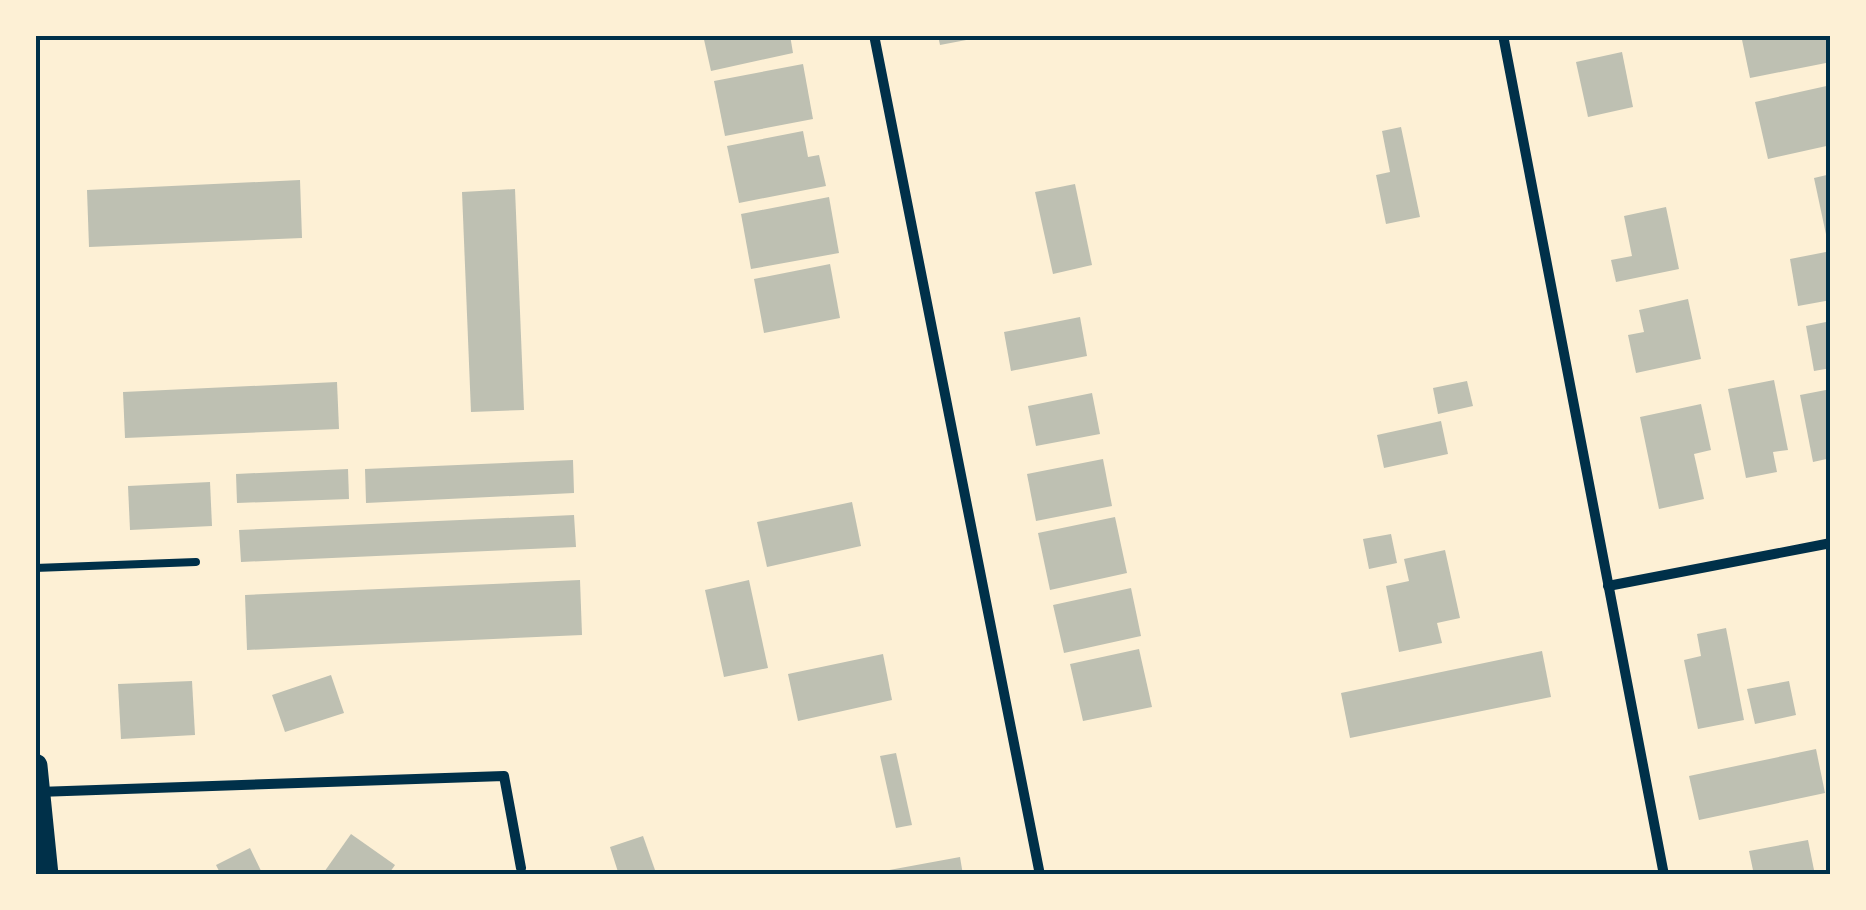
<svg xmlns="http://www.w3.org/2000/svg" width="1866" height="910" viewBox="0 0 1866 910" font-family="'Asap Condensed',sans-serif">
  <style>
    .building { fill: #bec0b2 }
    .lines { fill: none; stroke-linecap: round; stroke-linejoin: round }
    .service { stroke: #003049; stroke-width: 8 }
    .minor { stroke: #003049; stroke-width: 10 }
    .trunk { stroke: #003049; stroke-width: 25 }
    .neatline { fill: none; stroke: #003049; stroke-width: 4 }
  </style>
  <rect width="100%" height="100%" fill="#fdf0d5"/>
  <g class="building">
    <path d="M703 35H790L793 53 711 71Z"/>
    <path d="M938 35H982V37L940 45Z"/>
    <path d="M1741 35H1831V62L1750 78Z"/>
    <path d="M1622 52 1633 107 1588 117 1576 62Z"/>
    <path d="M803 64 813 119 725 136 714 81Z"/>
    <path d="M1831 85V145L1768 159 1755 102Z"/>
    <path d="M1401 127 1420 217 1386 224 1376 175 1390 172 1382 131Z"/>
    <path d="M803 131 808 157 819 155 826 186 739 203 727 146Z"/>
    <path d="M1831 174V238L1827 239 1814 178Z"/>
    <path d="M300 180 302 238 89 247 87 190Z"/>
    <path d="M1075 184 1092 265 1053 274 1035 192Z"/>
    <path d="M515 189 524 410 471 412 462 192Z"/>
    <path d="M829 197 839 253 751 269 741 214Z"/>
    <path d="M1666 207 1679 269 1616 282 1611 260 1632 256 1624 216Z"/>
    <path d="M1831 251V300L1798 306 1790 259Z"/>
    <path d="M830 264 840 318 764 333 754 279Z"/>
    <path d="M1688 299 1701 359 1636 373 1628 335 1644 332 1639 310Z"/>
    <path d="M1080 317 1087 356 1011 371 1004 332Z"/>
    <path d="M1831 321V368L1814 371 1806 326Z"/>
    <path d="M1774 380 1788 450 1773 452 1777 472 1746 478 1728 389Z"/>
    <path d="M1467 381 1473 406 1438 414 1433 388Z"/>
    <path d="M337 382 339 429 125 438 123 392Z"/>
    <path d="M1831 389V458L1813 462 1800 395Z"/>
    <path d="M1092 393 1100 434 1036 446 1028 406Z"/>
    <path d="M1701 404 1711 450 1694 454 1704 499 1659 509 1640 417Z"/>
    <path d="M1441 421 1448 454 1384 468 1377 435Z"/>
    <path d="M1103 459 1112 506 1036 521 1027 474Z"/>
    <path d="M573 460 574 493 366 503 365 469Z"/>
    <path d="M348 469 349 499 237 503 236 474Z"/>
    <path d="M210 482 212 526 130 530 128 486Z"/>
    <path d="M852 502 861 546 767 567 757 522Z"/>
    <path d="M574 515 576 547 241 562 239 530Z"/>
    <path d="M1115 517 1127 573 1050 590 1038 533Z"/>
    <path d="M1391 534 1397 563 1369 569 1363 539Z"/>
    <path d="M1445 550 1460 618 1437 623 1442 643 1399 652 1386 586 1409 581 1404 559Z"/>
    <path d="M580 580 582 635 247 650 245 595Z"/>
    <path d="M749 580 768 668 724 677 705 590Z"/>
    <path d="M1131 588 1141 636 1064 653 1053 605Z"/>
    <path d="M1726 628 1744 720 1698 729 1684 660 1701 656 1697 634Z"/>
    <path d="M1139 649 1152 707 1083 721 1070 664Z"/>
    <path d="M1542 651 1551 697 1350 738 1341 693Z"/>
    <path d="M883 654 892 700 798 721 788 674Z"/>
    <path d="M331 675 344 713 285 732 272 695Z"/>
    <path d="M192 681 195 735 121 739 118 684Z"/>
    <path d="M1789 681 1796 715 1755 724 1747 689Z"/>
    <path d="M1816 749 1825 793 1699 820 1689 776Z"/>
    <path d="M896 753 912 825 896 828 880 756Z"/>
    <path d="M351 834 395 865 388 875H322Z"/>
    <path d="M643 836 655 870 639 875H619L610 847Z"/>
    <path d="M1808 840 1815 875H1754L1749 851Z"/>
    <path d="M250 848 263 875H221L216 865Z"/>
    <path d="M960 857 963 875H873V873Z"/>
  </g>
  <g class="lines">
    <path class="service" d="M35 568 196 562"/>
    <g class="minor">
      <path d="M874 35 1040 875"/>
      <path d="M1503 35 1664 875"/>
      <path d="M1608 586 1831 543"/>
      <path d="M38 792 504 776 521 868"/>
    </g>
    <path class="trunk" d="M35 766 46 875"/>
  </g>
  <rect width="1866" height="910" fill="none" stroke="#fdf0d5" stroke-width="75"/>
  <rect x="38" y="38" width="1790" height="834" class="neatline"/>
</svg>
